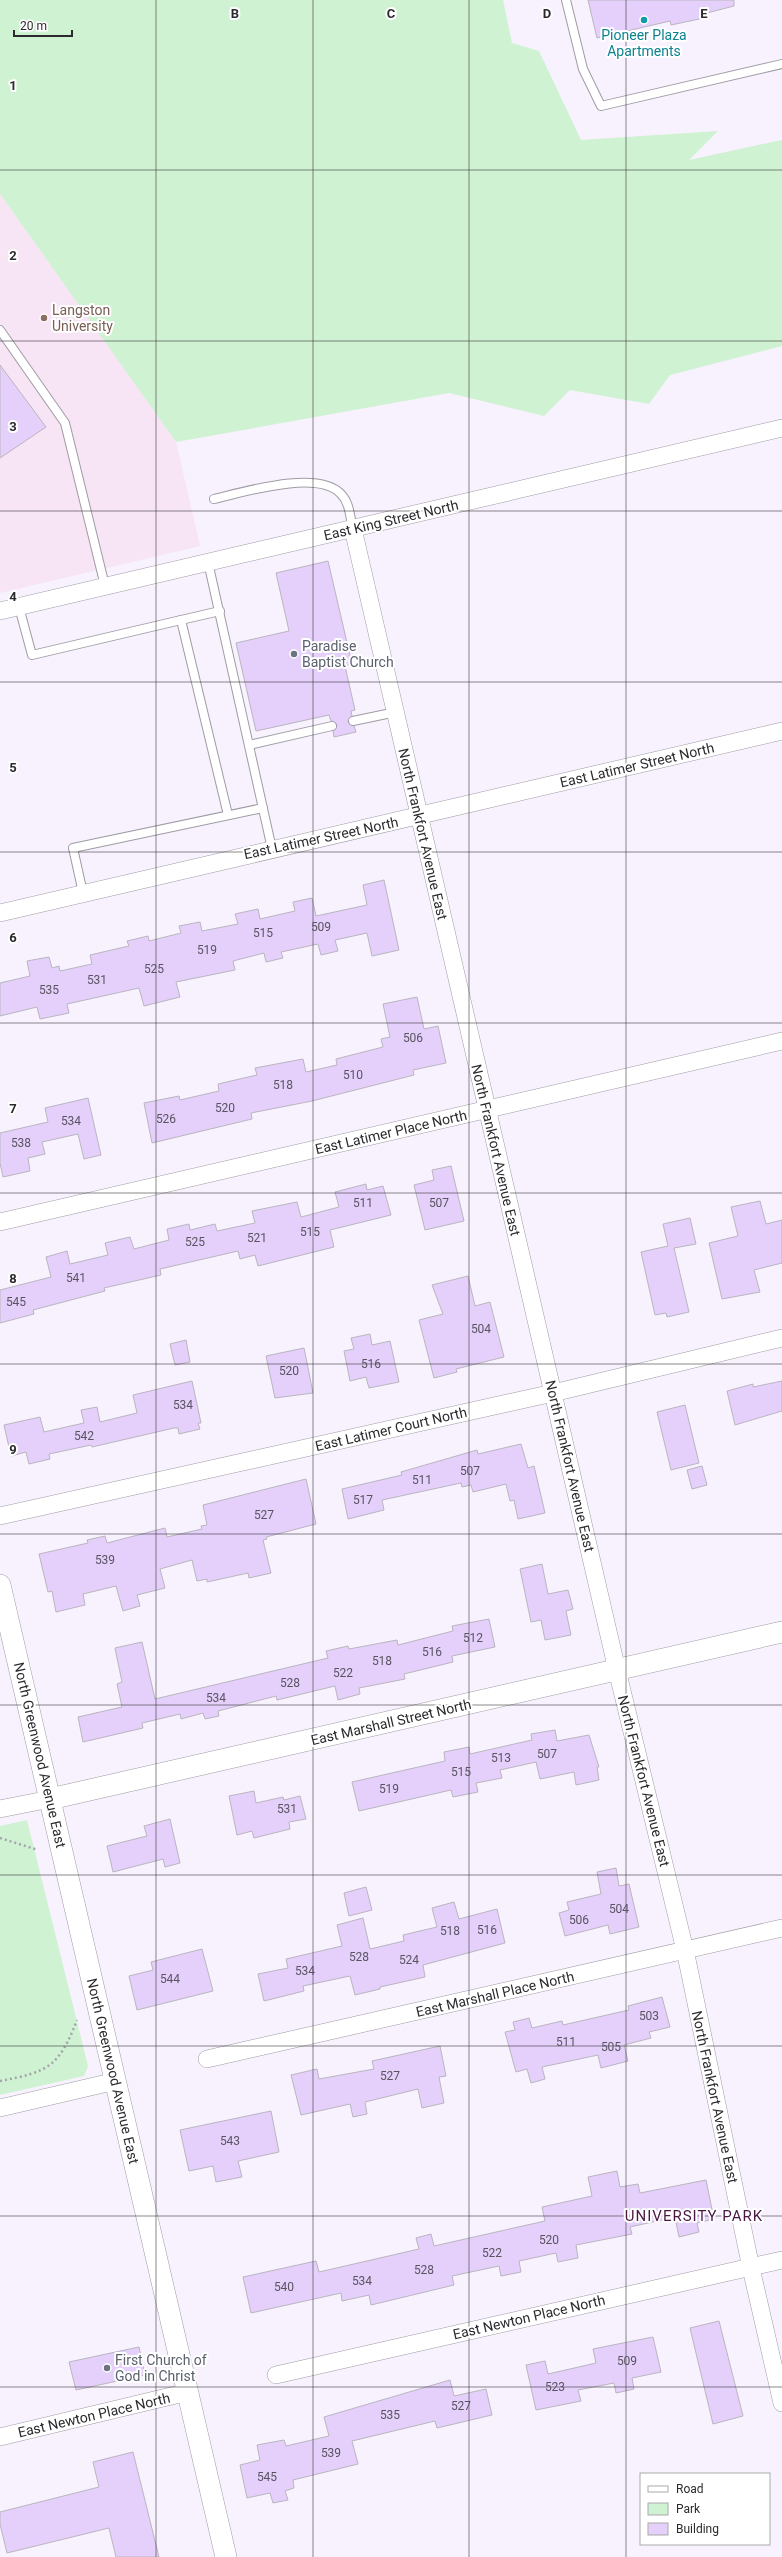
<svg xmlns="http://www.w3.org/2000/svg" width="782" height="2557" viewBox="0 0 782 2557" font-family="Roboto,sans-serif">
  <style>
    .education { fill: #f7e4f4 }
    .green { fill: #cff2d2 }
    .building { fill: #e4d0fb; stroke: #bab5bf }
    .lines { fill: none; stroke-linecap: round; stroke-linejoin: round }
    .service-casing { stroke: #9f9ba4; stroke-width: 10 }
    .minor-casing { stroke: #9f9ba4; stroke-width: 18 }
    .tertiary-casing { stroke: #9f9ba4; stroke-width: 22 }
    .path { stroke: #a6a2aa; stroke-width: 2.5; stroke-dasharray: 2 3; stroke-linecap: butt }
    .service { stroke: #fff; stroke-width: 8 }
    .minor { stroke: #fff; stroke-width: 17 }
    .tertiary { stroke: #fff; stroke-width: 21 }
    .grid { fill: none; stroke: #2c2a2e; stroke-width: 1; stroke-opacity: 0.55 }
    .culture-dot { fill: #0f9aa8; stroke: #fff; stroke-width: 1.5 }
    .education-dot { fill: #8d6e63; stroke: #fff; stroke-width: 1.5 }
    .worship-dot { fill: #6b7280; stroke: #fff; stroke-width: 1.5 }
    .labels { text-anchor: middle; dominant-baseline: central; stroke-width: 4; stroke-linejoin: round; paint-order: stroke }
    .number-label { font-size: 12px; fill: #5a5461 }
    .culture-label { font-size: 14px; fill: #0d838f; stroke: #fff }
    .education-label { font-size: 14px; fill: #785e54; stroke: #fff; text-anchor: start }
    .street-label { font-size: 14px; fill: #2c2a2e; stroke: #fff }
    .worship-label { font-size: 14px; fill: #5b616d; stroke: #fff; text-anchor: start }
    .neighbourhood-label { font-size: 15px; letter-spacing: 1px; fill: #4b1644; stroke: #fff }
    .grid-label { font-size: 13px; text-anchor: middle; font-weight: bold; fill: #2c2a2e; stroke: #fff; stroke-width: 4; stroke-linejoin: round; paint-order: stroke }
  </style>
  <rect width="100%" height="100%" fill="#f7f2fd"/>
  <path class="education" d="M0 194 176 442 200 546 0 593Z"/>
  <g class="green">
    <path d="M0 0H503L512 43 539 51 581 140 718 131 689 160 782 140V346L670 375 649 404 570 390 544 416 449 393 176 442 0 194Z"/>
    <path d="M27 1820 88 2066 84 2076 0 2095V1826Z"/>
  </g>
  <g class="building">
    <path d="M588 0H734V6L703 14 704 18 671 25 670 21 597 38Z"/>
    <path d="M0 365 46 427 0 458Z"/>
    <path d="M328 561 352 664 345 666 355 710 351 711 352 716 348 722 354 726 356 732 334 737 333 731 337 725 331 721 329 715 256 731 236 643 289 631 276 573Z"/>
    <path d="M384 880 399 950 372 956 367 933 335 940 338 951 321 955 318 944 281 952 283 958 266 962 264 953 233 961 235 970 176 982 180 997 144 1006 139 988 67 1004 69 1013 40 1019 37 1007 0 1016V983L30 976 27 961 49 957 52 968 59 966 60 971 92 964 90 955 129 946 127 941 148 936 149 941 181 933 179 926 200 922 202 931 238 924 235 914 258 909 260 919 295 911 293 902 312 898 316 916 367 905 363 885Z"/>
    <path d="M417 997 424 1029 438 1026 446 1063 413 1070 414 1075 312 1101 251 1113 252 1119 152 1143 144 1103 179 1096 180 1100 219 1091 218 1084 257 1075 255 1068 303 1059 306 1072 337 1065 336 1059 383 1047 381 1039 390 1037 383 1004Z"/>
    <path d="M88 1098 101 1155 84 1159 78 1134 42 1142 45 1154 28 1158 30 1171 3 1177 0 1163V1133L48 1122 45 1108Z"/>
    <path d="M451 1166 464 1221 425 1230 414 1185 434 1180 432 1170Z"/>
    <path d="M366 1184 367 1190 383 1186 391 1215 330 1230 334 1247 258 1266 255 1255 240 1259 238 1251 160 1269 161 1275 104 1288 105 1291 33 1310 34 1314 0 1323V1290L51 1277 46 1257 67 1251 70 1264 108 1255 105 1243 130 1237 134 1249 169 1240 167 1229 189 1224 190 1230 215 1224 217 1231 255 1223 252 1211 297 1202 301 1217 339 1207 335 1192Z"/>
    <path d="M760 1201 766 1224 782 1220V1263L754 1270 760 1292 722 1299 709 1243 738 1236 731 1207Z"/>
    <path d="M690 1218 696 1244 674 1248 689 1312 667 1317 666 1313 655 1315 641 1252 668 1246 663 1224Z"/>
    <path d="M468 1276 475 1306 490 1302 504 1357 456 1369 457 1372 434 1378 419 1320 443 1314 432 1285Z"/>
    <path d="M370 1334 372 1345 390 1341 399 1382 369 1388 366 1377 350 1381 344 1351 354 1349 351 1338Z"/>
    <path d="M186 1340 190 1362 175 1365 170 1344Z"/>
    <path d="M304 1348 313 1393 275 1398 266 1356Z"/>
    <path d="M192 1381 201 1423H198L200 1429 179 1434 178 1428H174L92 1447 91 1445 49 1454 50 1459 29 1464 26 1452 11 1456 4 1425 40 1417 44 1432 84 1423 81 1410 97 1407 100 1422 137 1413 133 1395Z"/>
    <path d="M782 1381V1411L735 1425 727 1391 753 1384V1387Z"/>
    <path d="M685 1405 699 1463 671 1470 657 1412Z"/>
    <path d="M521 1444 528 1468 534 1466 545 1513 518 1519 514 1500 510 1501 506 1484 473 1492 471 1485 462 1487 461 1483 382 1500 384 1510 348 1519 342 1489 402 1475 401 1472 477 1450 478 1454Z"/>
    <path d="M702 1466 707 1485 692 1489 687 1470Z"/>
    <path d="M306 1479 316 1524 266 1537 267 1539 263 1540 271 1573 249 1578 248 1573 207 1582V1579L197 1581 192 1560 160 1569 165 1588 137 1595 140 1606 123 1611 116 1586 83 1594 85 1605 56 1612 52 1591 48 1592 39 1554 88 1543 87 1540 105 1536 107 1543 165 1528 167 1537 202 1529 201 1526 207 1525 203 1505Z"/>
    <path d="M542 1564 548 1594 568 1590 573 1609 566 1611 571 1635 545 1640 541 1620 531 1622 520 1569Z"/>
    <path d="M489 1619 495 1647 452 1656 453 1662 404 1674 405 1679 359 1688 360 1694 338 1700 335 1686 277 1700 276 1696 218 1711 219 1716 205 1719 203 1713 181 1719 180 1714 142 1723 143 1728 83 1742 78 1717 122 1707 117 1684 122 1682 115 1648 142 1642 155 1699 328 1658 326 1651 348 1646 349 1649 397 1640 398 1645 453 1631 452 1626Z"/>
    <path d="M555 1730 557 1741 589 1735 599 1767H597L599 1780 576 1785 574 1772 540 1779 536 1762 500 1770 502 1778 476 1783 478 1792 453 1797 451 1790 359 1811 352 1782 445 1761 444 1752 469 1747 470 1754 532 1740 531 1734Z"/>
    <path d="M254 1791 256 1803 283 1797 284 1800 300 1796 306 1819 289 1822 290 1829 254 1838 252 1831 237 1835 229 1796Z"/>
    <path d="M170 1819 180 1863 165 1867 163 1859 113 1872 107 1846 147 1836 144 1826Z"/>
    <path d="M616 1868 619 1886 629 1884 639 1927 610 1934 608 1925 565 1936 559 1913 569 1910 567 1902 601 1894 597 1872Z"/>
    <path d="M366 1887 372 1910 349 1916 344 1893Z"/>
    <path d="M454 1902 459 1919 497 1909 505 1943 423 1965 425 1977 380 1987V1989L355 1995 350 1976 303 1986 304 1991 264 2001 258 1974 288 1968 286 1959 342 1946 337 1925 363 1918 370 1949 404 1941 403 1935 437 1927 432 1908Z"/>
    <path d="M202 1949 213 1991 137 2010 129 1976 153 1970 151 1962Z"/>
    <path d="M662 1997 670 2027 649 2032 651 2038 624 2045 628 2061 601 2068 598 2055 542 2067 545 2079 531 2083 527 2069 516 2072 505 2032 515 2030 513 2022 529 2018 532 2028 562 2021 563 2025 629 2010 628 2006Z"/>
    <path d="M440 2046 446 2076 439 2077 444 2103 422 2108 418 2089 365 2102 367 2114 353 2117 350 2104 301 2115 291 2075 317 2069 319 2079 374 2069 372 2061Z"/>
    <path d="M271 2111 279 2152 238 2161 242 2177 216 2182 213 2166 189 2171 180 2130Z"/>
    <path d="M617 2171 620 2187 638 2184 640 2193 706 2180 714 2219 697 2223 699 2232 679 2237 675 2217 630 2227 632 2234 576 2245 578 2258 558 2262 556 2253 519 2261 521 2272 501 2276 499 2266 452 2276 454 2285 371 2305 369 2295 342 2301 341 2293 251 2313 243 2277 316 2261 319 2272 419 2249 416 2238 431 2234 434 2246 545 2221 542 2207 592 2196 588 2177Z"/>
    <path d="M719 2321 743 2416 713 2424 690 2328Z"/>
    <path d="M653 2337 661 2372 632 2378 634 2389 616 2393 614 2383 578 2390 581 2401 536 2410 526 2365 545 2361 548 2374 596 2363 593 2349Z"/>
    <path d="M139 2347 145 2375 76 2390 69 2362Z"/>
    <path d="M450 2380 454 2396 486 2389 492 2415 437 2428 435 2421 352 2441 358 2464 293 2480 294 2488 285 2491 288 2500 273 2503 270 2493 247 2498 240 2465 260 2460 257 2445 284 2440 286 2446 329 2436 324 2417Z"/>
    <path d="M133 2452 159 2557H116L109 2528 7 2553 0 2524V2512L99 2487 93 2462Z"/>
  </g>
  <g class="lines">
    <g class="service-casing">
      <g id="service">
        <path d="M566 0 583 69 601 106 782 64"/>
        <path d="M0 330 65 423 105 586"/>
        <path d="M214 499C244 492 318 469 341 494 350 503 350 518 353 529"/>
        <path d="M208 562 272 849"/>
        <path d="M19 607 32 655 181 620 228 815"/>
        <path d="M181 620 220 611"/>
        <path d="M353 721 396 712"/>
        <path d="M249 745 332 726"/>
        <path d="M83 893 73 848 263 808"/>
      </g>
    </g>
    <g class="minor-casing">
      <g id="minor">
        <path d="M353 529 617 1670 685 1950 751 2268 782 2403"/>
        <path d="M0 611 782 428"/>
        <path d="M0 913 782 731"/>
        <path d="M0 1222 782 1041"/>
        <path d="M0 1516 553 1393 782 1338"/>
        <path d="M0 1809 50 1799"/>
        <path d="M207 2059 782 1928"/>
        <path d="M0 2108 116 2081"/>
        <path d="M276 2375 782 2260"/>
        <path d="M0 2437 188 2392"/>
      </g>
    </g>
    <g class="tertiary-casing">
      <g id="tertiary">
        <path d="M0 1585 226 2557"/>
        <path d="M50 1799 782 1632"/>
      </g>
    </g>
    <g class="path">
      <path d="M0 1838 38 1850"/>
      <path d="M0 2081C48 2072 59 2067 77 2020"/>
    </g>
    <use href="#service" class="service"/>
    <use href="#minor" class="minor"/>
    <use href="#tertiary" class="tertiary"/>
  </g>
  <path class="grid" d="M156 0V2557M313 0V2557M469 0V2557M626 0V2557M0 170H782M0 341H782M0 511H782M0 682H782M0 852H782M0 1023H782M0 1193H782M0 1364H782M0 1534H782M0 1705H782M0 1875H782M0 2046H782M0 2216H782M0 2387H782"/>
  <circle class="culture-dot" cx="644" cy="20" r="4"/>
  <circle class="education-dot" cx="44" cy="318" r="4"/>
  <g class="worship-dot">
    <circle cx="294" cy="654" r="4"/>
    <circle cx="107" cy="2368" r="4"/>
  </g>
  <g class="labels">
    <g class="number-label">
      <text x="321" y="927">509</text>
      <text x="263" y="933">515</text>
      <text x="207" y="950">519</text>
      <text x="154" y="969">525</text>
      <text x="97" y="980">531</text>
      <text x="49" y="990">535</text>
      <text x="413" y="1038">506</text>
      <text x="353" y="1075">510</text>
      <text x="283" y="1085">518</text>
      <text x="225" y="1108">520</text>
      <text x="166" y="1119">526</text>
      <text x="71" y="1121">534</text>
      <text x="21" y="1143">538</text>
      <text x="363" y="1203">511</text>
      <text x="439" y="1203">507</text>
      <text x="310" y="1232">515</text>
      <text x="257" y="1238">521</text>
      <text x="195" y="1242">525</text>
      <text x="76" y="1278">541</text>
      <text x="16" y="1302">545</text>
      <text x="481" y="1329">504</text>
      <text x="371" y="1364">516</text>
      <text x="289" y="1371">520</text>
      <text x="183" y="1405">534</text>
      <text x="84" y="1436">542</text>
      <text x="470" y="1471">507</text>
      <text x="422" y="1480">511</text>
      <text x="363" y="1500">517</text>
      <text x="264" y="1515">527</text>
      <text x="105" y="1560">539</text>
      <text x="473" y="1638">512</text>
      <text x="432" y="1652">516</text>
      <text x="382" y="1661">518</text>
      <text x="343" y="1673">522</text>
      <text x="290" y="1683">528</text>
      <text x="216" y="1698">534</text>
      <text x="547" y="1754">507</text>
      <text x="501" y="1758">513</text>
      <text x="461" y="1772">515</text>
      <text x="389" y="1789">519</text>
      <text x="287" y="1809">531</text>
      <text x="619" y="1909">504</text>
      <text x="579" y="1920">506</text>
      <text x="487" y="1930">516</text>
      <text x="450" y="1931">518</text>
      <text x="359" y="1957">528</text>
      <text x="409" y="1960">524</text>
      <text x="305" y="1971">534</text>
      <text x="170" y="1979">544</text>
      <text x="649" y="2016">503</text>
      <text x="566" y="2042">511</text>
      <text x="611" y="2047">505</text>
      <text x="390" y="2076">527</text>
      <text x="230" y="2141">543</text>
      <text x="549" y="2240">520</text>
      <text x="492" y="2253">522</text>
      <text x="424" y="2270">528</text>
      <text x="362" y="2281">534</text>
      <text x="284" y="2287">540</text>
      <text x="627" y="2361">509</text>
      <text x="555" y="2387">523</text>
      <text x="461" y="2406">527</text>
      <text x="390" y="2415">535</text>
      <text x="331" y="2453">539</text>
      <text x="267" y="2477">545</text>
    </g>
    <g class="culture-label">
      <text x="644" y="35">Pioneer Plaza<tspan x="644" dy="16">Apartments</tspan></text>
    </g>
    <g class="education-label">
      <text x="52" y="310">Langston<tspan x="52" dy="16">University</tspan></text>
    </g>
    <g class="street-label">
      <text transform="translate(391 520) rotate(-13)">East King Street North</text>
      <text transform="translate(637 765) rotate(-13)">East Latimer Street North</text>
      <text transform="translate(423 834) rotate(77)">North Frankfort Avenue East</text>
      <text transform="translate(321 838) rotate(-12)">East Latimer Street North</text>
      <text transform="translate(391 1132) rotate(-13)">East Latimer Place North</text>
      <text transform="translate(496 1150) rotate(77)">North Frankfort Avenue East</text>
      <text transform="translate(391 1429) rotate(-13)">East Latimer Court North</text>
      <text transform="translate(570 1466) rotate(77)">North Frankfort Avenue East</text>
      <text transform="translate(391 1722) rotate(-13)">East Marshall Street North</text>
      <text transform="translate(40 1755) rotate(77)">North Greenwood Avenue East</text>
      <text transform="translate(644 1781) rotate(76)">North Frankfort Avenue East</text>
      <text transform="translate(495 1994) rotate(-13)">East Marshall Place North</text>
      <text transform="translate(113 2071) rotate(77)">North Greenwood Avenue East</text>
      <text transform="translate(715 2097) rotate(78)">North Frankfort Avenue East</text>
      <text transform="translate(529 2317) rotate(-13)">East Newton Place North</text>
      <text transform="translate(94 2415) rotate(-13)">East Newton Place North</text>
    </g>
    <g class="worship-label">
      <text x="302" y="646">Paradise<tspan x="302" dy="16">Baptist Church</tspan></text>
      <text x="115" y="2360">First Church of<tspan x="115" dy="16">God in Christ</tspan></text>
    </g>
    <g class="neighbourhood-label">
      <text x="694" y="2216">UNIVERSITY PARK</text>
    </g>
  </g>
  <g class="grid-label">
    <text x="235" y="18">B</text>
    <text x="391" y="18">C</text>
    <text x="547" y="18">D</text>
    <text x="704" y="18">E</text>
    <text x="13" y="90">1</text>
    <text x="13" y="260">2</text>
    <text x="13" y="431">3</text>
    <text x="13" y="601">4</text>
    <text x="13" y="772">5</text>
    <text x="13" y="942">6</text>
    <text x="13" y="1113">7</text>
    <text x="13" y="1283">8</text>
    <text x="13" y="1454">9</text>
  </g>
  <rect x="640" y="2473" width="130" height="72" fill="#ffffff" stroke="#abaaab"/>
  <rect x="648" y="2486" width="20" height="6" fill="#ffffff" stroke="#abaaab"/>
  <text x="676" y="2493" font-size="12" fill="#2c2a2e">Road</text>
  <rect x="648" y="2503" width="20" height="12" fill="#cff2d2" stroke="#abaaab"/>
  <text x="676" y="2513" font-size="12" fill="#2c2a2e">Park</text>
  <rect x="648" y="2523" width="20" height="12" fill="#e4d0fb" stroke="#abaaab"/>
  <text x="676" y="2533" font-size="12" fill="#2c2a2e">Building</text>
  <path d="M14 30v6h58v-6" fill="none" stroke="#2c2a2e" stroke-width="2"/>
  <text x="20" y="30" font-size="12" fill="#2c2a2e" stroke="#ffffff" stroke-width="3" paint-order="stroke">20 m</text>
</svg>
